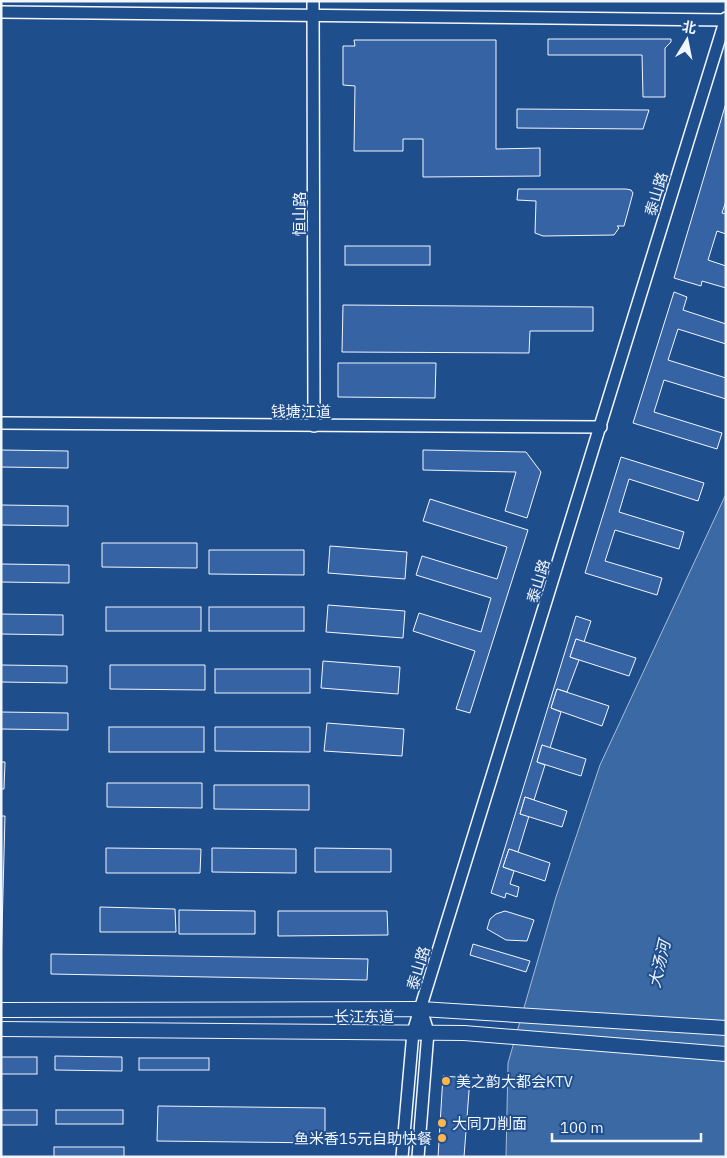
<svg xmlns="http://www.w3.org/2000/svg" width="727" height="1158" viewBox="0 0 727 1158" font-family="'IBM Plex Sans','Noto Sans SC',sans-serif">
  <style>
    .water { fill: #3b69a3; stroke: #a8bbd7 }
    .building { fill: #3563a3; stroke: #f2f6ff }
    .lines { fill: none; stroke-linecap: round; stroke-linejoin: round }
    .minor-casing { stroke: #f2f6ff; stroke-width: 14 }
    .major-casing { stroke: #f2f6ff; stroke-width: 16 }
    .minor { stroke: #1f4e8c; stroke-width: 11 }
    .major { stroke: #1f4e8c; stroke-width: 14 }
    .poi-dot { fill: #ffb74d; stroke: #1f4e8c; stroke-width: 2 }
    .labels { text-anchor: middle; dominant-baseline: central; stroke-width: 4; stroke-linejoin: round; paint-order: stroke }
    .street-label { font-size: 15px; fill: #f2f6ff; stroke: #1f4e8c }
    .poi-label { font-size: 15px; fill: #f2f6ff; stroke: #1f4e8c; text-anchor: start }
    .water-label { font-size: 16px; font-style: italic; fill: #f2f6ff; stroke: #1f4e8c }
  </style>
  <rect width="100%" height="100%" fill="#1f4e8c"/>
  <path class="water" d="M726 494V1157H506L508 1063 556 897 600 765Z"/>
  <g class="building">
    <path d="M548 39H671V42L665 48V97H643L642 55H548Z"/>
    <path d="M354 40H496V149L540 148V176L423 177V139H403V151H354L355 86 343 85V46H355Z"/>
    <path d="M726 103V201L722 213 726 214V234L717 231 708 260 726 266V288L702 281 701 286 674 278Z"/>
    <path d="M517 109 649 110 643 129 517 128Z"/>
    <path d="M518 189H626L631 190 633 193 624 226H617L619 228 614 235 543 236 535 233 536 201 517 200Z"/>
    <rect x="345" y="246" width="85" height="19"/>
    <path d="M674 292 687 297 683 310 726 324V344L678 329 668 360 726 378V399L664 380 654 412 722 433 717 449 633 423Z"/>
    <path d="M343 305 593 307V331H530L529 353 342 352Z"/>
    <path d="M338 363H436L435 398 338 397Z"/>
    <path d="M1 450 68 451V468L1 467Z"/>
    <path d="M423 450 526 452 541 472 527 518 505 511 516 472 423 470Z"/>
    <path d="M621 457 704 483 698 501 629 479 619 512 684 532 679 549 615 530 605 561 662 578 657 595 585 573Z"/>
    <path d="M430 499 528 530 470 713 456 709 475 651 413 631 419 613 481 632 491 598 416 575 422 556 497 579 507 547 423 521Z"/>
    <path d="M1 505 68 506V526L1 525Z"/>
    <path d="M102 543H197V568L102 567Z"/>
    <path d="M330 546 407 552 405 579 328 573Z"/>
    <path d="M209 550H304V575L209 574Z"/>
    <path d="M1 564 69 565V583L1 582Z"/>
    <path d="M328 605 405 611 403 638 326 632Z"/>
    <rect x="106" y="607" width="95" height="24"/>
    <rect x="209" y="607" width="95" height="24"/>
    <path d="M1 614 63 615V635L1 634Z"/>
    <path d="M576 616 591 621 584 642 576 639 570 657 579 660 567 692 557 689 551 708 561 712 550 748 542 745 537 762 545 765 534 800 525 797 520 814 529 816 518 852 509 849 503 867 514 871 510 884 519 887 517 897 506 893 505 898 491 893Z"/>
    <path d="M576 639 636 658 629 676 570 657Z"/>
    <path d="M323 661 400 667 398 694 321 688Z"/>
    <path d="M1 665 67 666V683L1 682Z"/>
    <path d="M110 665H205V690L110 689Z"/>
    <rect x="215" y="669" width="95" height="24"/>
    <path d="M557 689 609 706 602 726 551 708Z"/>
    <path d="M1 712 68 713V730L1 729Z"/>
    <path d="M327 723 404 729 402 756 324 751Z"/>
    <rect x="109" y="727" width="95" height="25"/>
    <path d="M215 727H310V752L215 751Z"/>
    <path d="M542 745 586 759 581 776 537 762Z"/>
    <path d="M1 762H5L4 789H1Z"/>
    <path d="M107 783H202V808L107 807Z"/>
    <path d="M214 785H309V810L214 809Z"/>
    <path d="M525 797 567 811 562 827 520 814Z"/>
    <path d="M1 816H5L1 969Z"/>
    <path d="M106 848 201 849 200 873H106Z"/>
    <path d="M212 848 296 849V873L212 872Z"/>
    <path d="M315 848 391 849V872H315Z"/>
    <path d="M509 849 550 863 545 881 503 867Z"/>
    <path d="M100 907 175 909 176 932H100Z"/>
    <path d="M179 910 255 911V934H179Z"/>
    <path d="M278 911H387L388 935 278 936Z"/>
    <path d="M505 911 534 920 527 941 506 940 487 929 490 919 496 914Z"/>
    <path d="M473 944 530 961 526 972 470 955Z"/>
    <path d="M51 954 368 959 367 980 51 974Z"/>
    <path d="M55 1056 122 1057V1071L55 1070Z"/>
    <rect x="1" y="1057" width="36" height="17"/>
    <rect x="139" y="1058" width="70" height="12"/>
    <path d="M443 1076 470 1078 464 1157H438Z"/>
    <path d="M158 1106 325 1108V1143L157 1141Z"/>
    <rect x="1" y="1110" width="36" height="15"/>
    <rect x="56" y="1110" width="67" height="14"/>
    <rect x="54" y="1147" width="70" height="10"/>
  </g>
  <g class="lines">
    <g class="minor-casing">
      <g id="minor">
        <path d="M313 1 314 426"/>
        <path d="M1 12 725 20"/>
        <path d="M1 423 601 427"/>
        <path d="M402 1157 413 1032 726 18"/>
        <path d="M418 1157 428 1032 421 1009"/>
      </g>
    </g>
    <g class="major-casing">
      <g id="major">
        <path d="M1 1010 421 1009 726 1028"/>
        <path d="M1 1029 464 1033 726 1054"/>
      </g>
    </g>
    <use href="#minor" class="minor"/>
    <use href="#major" class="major"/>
  </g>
  <g class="poi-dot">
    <circle cx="446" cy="1081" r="5"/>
    <circle cx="442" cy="1123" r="5"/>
    <circle cx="442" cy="1138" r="5"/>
  </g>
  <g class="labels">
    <g class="street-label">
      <text transform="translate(656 194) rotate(-73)">泰山路</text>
      <text transform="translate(299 214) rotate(-90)">恒山路</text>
      <text x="301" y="411">钱塘江道</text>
      <text transform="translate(538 581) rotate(-73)">泰山路</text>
      <text transform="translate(418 968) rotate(-73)">泰山路</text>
      <text x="364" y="1016">长江东道</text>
    </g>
    <g class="poi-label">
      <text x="456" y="1081">美之韵大都会KTV</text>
      <text x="452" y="1123">大同刀削面</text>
      <text x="432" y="1138" text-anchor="end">鱼米香15元自助快餐</text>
    </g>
    <g class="water-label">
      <text transform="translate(659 964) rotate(-77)">大汤河</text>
    </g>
  </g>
  <rect width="727" height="1158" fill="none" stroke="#f2f6ff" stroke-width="5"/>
  <g transform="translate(687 40) rotate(10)" stroke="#1f4e8c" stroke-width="4" paint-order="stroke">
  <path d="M0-4L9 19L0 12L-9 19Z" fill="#f2f6ff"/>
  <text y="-8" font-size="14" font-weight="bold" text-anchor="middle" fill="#f2f6ff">北</text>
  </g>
  <path d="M552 1133v8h149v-8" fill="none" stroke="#f2f6ff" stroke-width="2.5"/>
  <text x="560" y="1133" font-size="15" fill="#f2f6ff" stroke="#1f4e8c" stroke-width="4" paint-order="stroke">100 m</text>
</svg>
